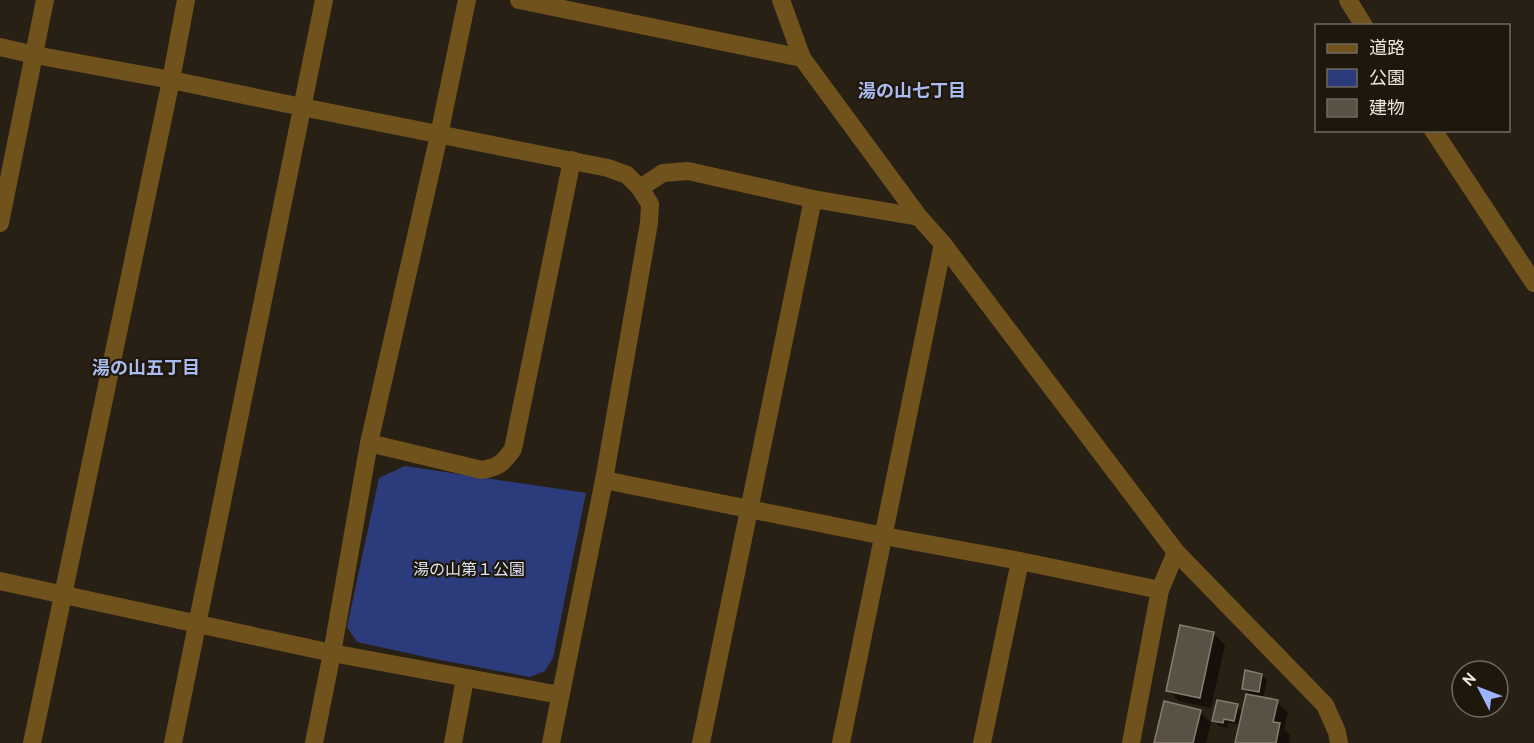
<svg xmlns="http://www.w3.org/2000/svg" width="1534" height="743" viewBox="0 0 1534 743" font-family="Overpass,'Noto Sans JP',sans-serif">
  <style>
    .green { fill: #2c3b7b }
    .shadow { fill: #0007 }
    .building { fill: #595143; stroke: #867d6e; stroke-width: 1.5 }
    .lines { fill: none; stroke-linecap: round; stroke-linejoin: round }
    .minor { stroke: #6f521c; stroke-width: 18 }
    .labels { text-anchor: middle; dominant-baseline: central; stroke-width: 4.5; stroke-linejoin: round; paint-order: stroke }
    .park-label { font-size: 16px; fill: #dce3f7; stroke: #1e170b }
    .neighbourhood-label { font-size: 18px; font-weight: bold; fill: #abbcf3; stroke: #1e170b }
  </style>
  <rect width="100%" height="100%" fill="#282014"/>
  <path class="green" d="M405 466 586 493 553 658 545 671 530 677 430 658 357 642 347 627 379 478Z"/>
  <g class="shadow">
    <path d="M1214 634 1225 645 1211 708 1179 701 1168 690Z"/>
    <path d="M1262 675 1267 680 1263 699 1277 702 1288 713 1284 729 1290 735 1289 743H1236L1240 725 1228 723V728L1219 726 1214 721 1237 706 1243 712 1252 696 1243 688Z"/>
    <path d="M1200 712 1211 723 1206 743H1155Z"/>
  </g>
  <g class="building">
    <path d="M1180 625 1214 632 1200 698 1166 691Z"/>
    <path d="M1245 670 1262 674 1259 692 1242 689Z"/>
    <path d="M1246 694 1278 700 1273 722 1280 723 1276 743H1235Z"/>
    <path d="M1217 700 1238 704 1234 721 1224 719 1223 723 1212 721Z"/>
    <path d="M1164 701 1201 710 1193 743H1154Z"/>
  </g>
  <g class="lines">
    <g class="minor">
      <path d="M519 0 802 58"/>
      <path d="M781 0 802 58 919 217 943 244 1176 552 1325 705 1337 732 1339 743"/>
      <path d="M1348 0 1364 26"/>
      <path d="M0 47 35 55 171 80 302 107 608 168 627 175 640 188 650 204 649 223 604 480 551 743"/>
      <path d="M1433 130 1534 283"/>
      <path d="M640 188 663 173 688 171 813 199 919 217"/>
      <path d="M0 223 45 0"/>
      <path d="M369 443 482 470C499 467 503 463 513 449L572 160"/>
      <path d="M604 480 884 536 1020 561 1160 590"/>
      <path d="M0 581 332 653 560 695"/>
      <path d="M32 743 171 80 186 0"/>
      <path d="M173 743 324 0"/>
      <path d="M314 743 332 653 369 443 439 135 467 0"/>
      <path d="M453 743 465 679"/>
      <path d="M701 743 813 199"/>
      <path d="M841 743 943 244"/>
      <path d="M982 743 1020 561"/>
      <path d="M1131 743 1160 590 1176 552"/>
    </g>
  </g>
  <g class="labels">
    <g class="park-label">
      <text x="469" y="571">湯の山第１公園</text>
    </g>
    <g class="neighbourhood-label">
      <text x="912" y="92">湯の山七丁目</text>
      <text x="146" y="369">湯の山五丁目</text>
    </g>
  </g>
  <rect x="1315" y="24" width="195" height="108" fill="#1e170b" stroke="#706a60" stroke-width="1.5"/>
  <rect x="1327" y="44" width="30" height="9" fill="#6f521c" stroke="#706a60" stroke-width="1.5"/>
  <text x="1369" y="54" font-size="18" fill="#ece7df">道路</text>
  <rect x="1327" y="69" width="30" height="18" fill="#2c3b7b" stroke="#706a60" stroke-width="1.5"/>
  <text x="1369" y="84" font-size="18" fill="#ece7df">公園</text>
  <rect x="1327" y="99" width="30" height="18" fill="#595143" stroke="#706a60" stroke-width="1.5"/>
  <text x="1369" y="114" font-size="18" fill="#ece7df">建物</text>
  <g transform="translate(1480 689) rotate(312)"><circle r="28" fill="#1e170b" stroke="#706a60" stroke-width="1.5"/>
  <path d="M0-4.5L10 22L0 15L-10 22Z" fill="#9db4fd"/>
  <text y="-9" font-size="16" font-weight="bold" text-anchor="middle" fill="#ece7df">N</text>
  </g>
</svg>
